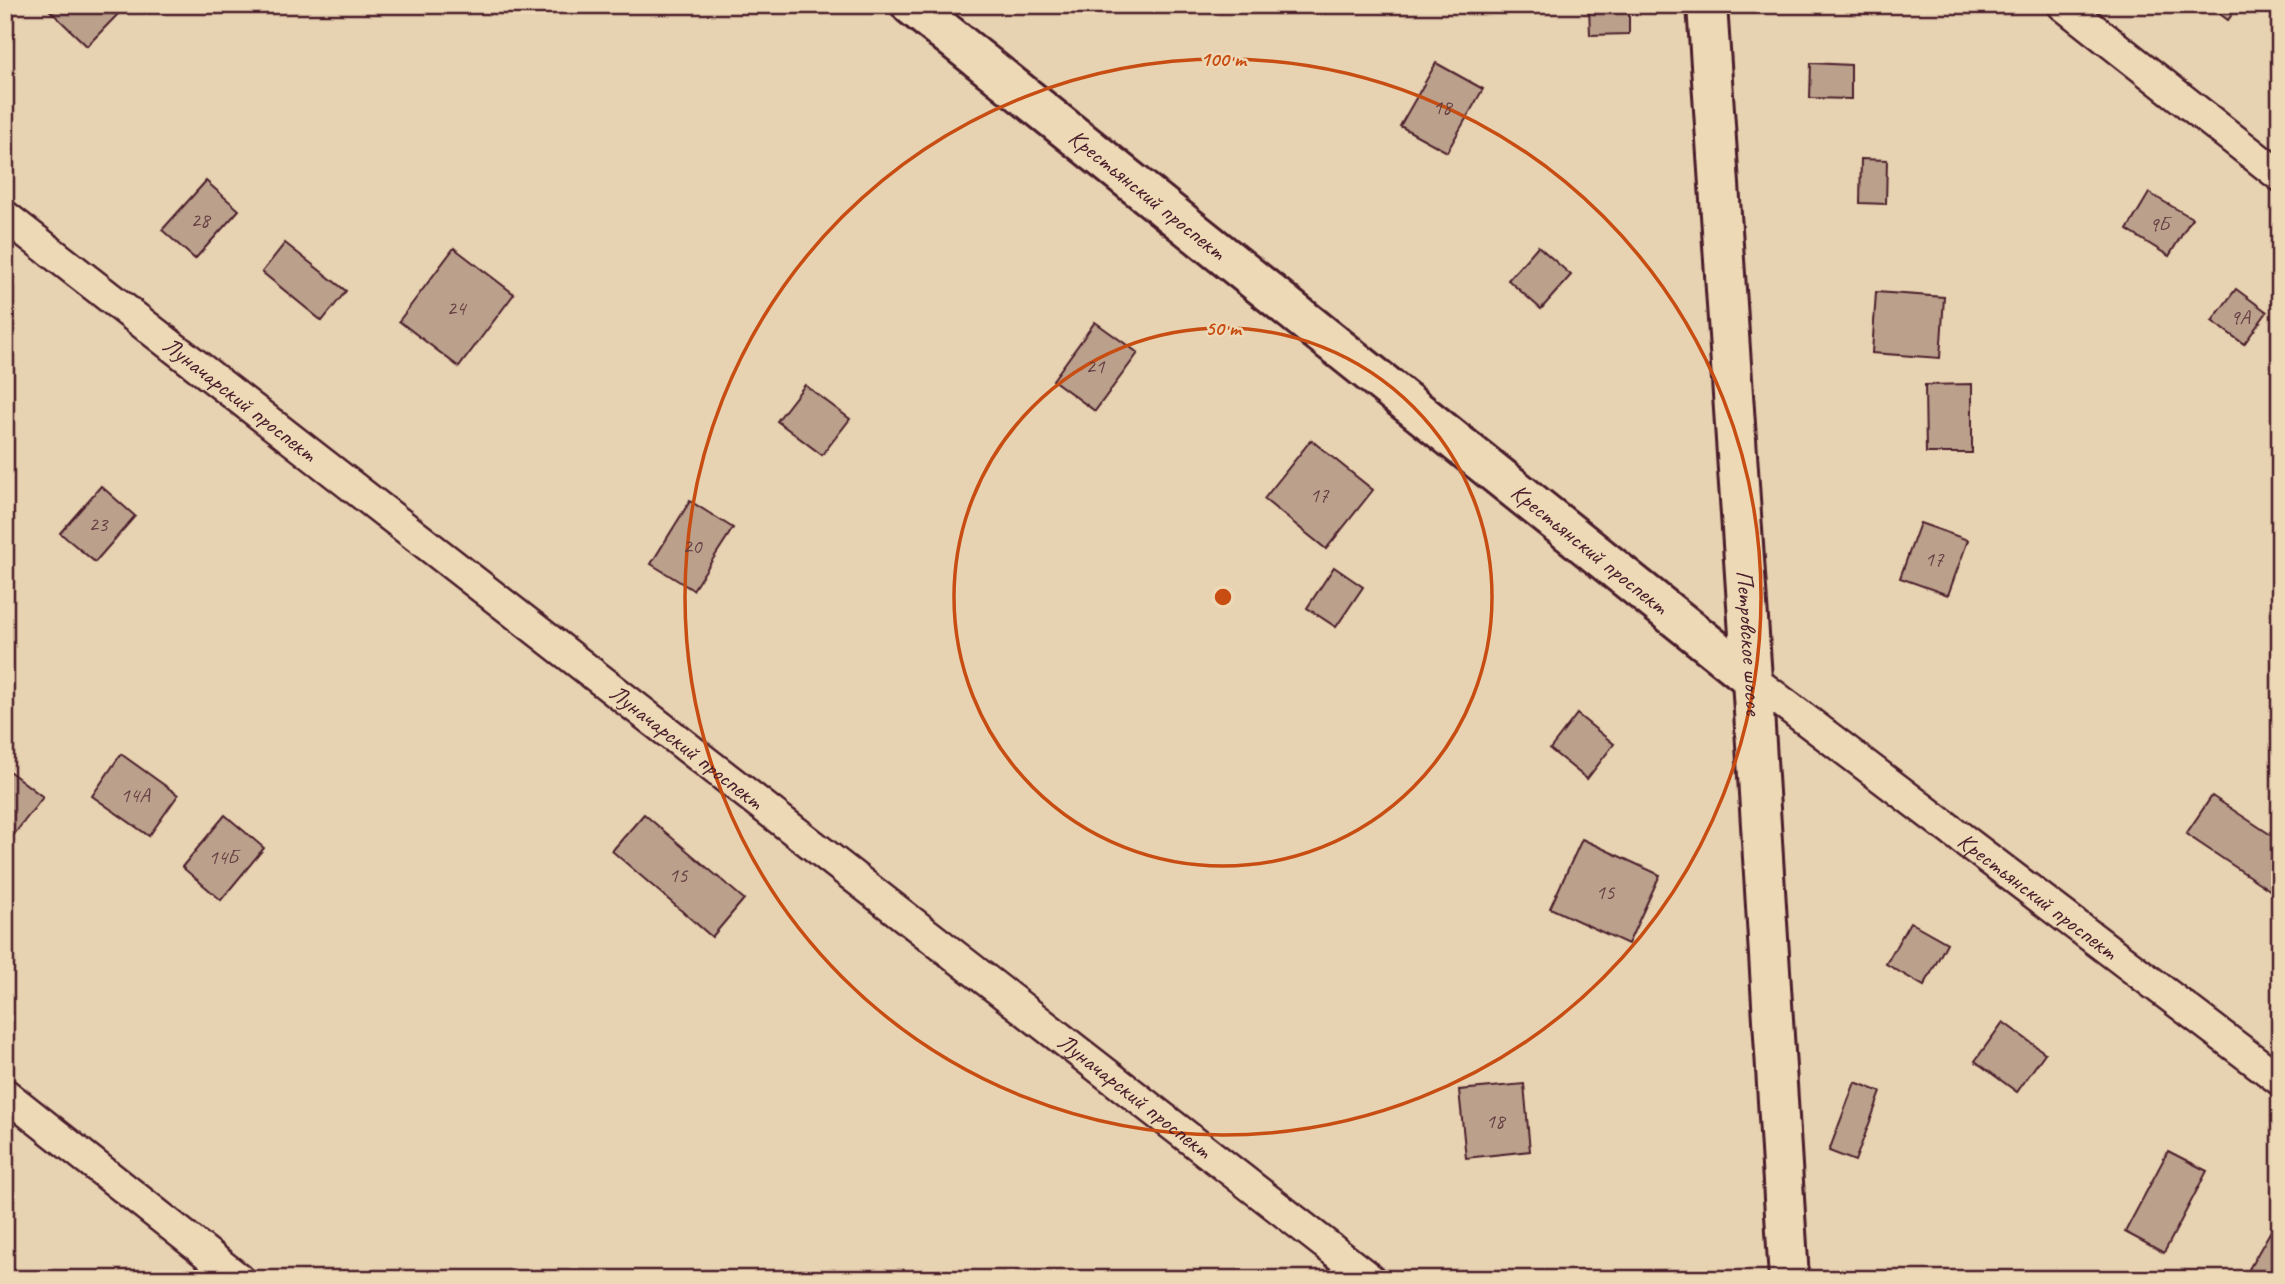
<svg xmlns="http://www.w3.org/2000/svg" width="2285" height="1284" viewBox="0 0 2285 1284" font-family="Caveat,sans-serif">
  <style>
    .building { fill: #bba08c; stroke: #4a1f2b; stroke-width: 2 }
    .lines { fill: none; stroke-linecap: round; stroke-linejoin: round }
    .street-casing { stroke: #4a1f2b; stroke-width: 35 }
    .secondary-casing { stroke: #4a1f2b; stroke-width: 44 }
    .street { stroke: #eed9b7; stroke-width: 30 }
    .secondary { stroke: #eed9b7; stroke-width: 38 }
    .ring { fill: none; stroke: #c84d12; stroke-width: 3.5 }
    .labels { text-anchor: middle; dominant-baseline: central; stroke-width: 5; stroke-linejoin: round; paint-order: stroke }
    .number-label { font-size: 21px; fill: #663f43 }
    .street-label { font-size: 24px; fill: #4a1f2b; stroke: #eed9b7 }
    .centre { fill: #c84d12; stroke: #eed9b7; stroke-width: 3.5 }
    .ring-label { font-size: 21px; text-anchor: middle; font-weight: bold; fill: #c84d12; stroke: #eed9b7; stroke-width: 5; stroke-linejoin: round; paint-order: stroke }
  </style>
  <rect width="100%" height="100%" fill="#e7d2b1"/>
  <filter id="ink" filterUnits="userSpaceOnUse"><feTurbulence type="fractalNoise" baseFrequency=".0143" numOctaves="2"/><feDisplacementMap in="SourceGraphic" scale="14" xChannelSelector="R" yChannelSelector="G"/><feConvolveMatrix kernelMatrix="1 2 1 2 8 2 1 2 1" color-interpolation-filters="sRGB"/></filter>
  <g filter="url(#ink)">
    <g class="building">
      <path d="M44 5H112L120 12 87 46Z"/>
      <path d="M1589 5H1629V34L1590 35Z"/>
      <path d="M2208 5H2239L2228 20Z"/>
      <path d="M1436 63 1483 89 1447 152 1400 126Z"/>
      <path d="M1811 63 1851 65V99L1810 98Z"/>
      <path d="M1861 159 1887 160 1886 204 1860 203Z"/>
      <path d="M206 181 239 210 195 259 162 230Z"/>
      <path d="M2149 193 2192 218 2169 256 2127 230Z"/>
      <path d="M285 243 346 291 322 321 262 272Z"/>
      <path d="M1538 246 1571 275 1541 309 1508 280Z"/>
      <path d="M454 248 514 294 459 367 399 321Z"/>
      <path d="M2236 289 2267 312 2244 344 2212 321Z"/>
      <path d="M1876 292 1944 297 1940 358 1872 353Z"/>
      <path d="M1095 322 1138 353 1095 411 1053 380Z"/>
      <path d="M1972 384V453H1926L1925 385Z"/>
      <path d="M805 385 850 419 822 455 777 421Z"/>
      <path d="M1311 440 1373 490 1326 549 1264 499Z"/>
      <path d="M101 486 135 516 95 562 60 533Z"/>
      <path d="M690 501 733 528 693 590 651 564Z"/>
      <path d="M1920 523 1968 540 1948 595 1900 578Z"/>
      <path d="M1334 567 1363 587 1336 627 1307 608Z"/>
      <path d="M1577 714 1614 744 1587 779 1550 749Z"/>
      <path d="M121 754 178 795 149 836 92 796Z"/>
      <path d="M5 768 43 797 5 846Z"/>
      <path d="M2212 796 2280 841V897L2186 834Z"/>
      <path d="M644 814 744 899 712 937 612 851Z"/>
      <path d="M225 815 264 848 221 900 182 867Z"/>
      <path d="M1582 839 1660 875 1628 944 1550 908Z"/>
      <path d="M1910 922 1947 943 1924 986 1886 964Z"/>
      <path d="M2003 1022 2045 1053 2017 1092 1975 1061Z"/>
      <path d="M1855 1082 1881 1092 1855 1161 1829 1151Z"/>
      <path d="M1524 1084 1530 1151 1466 1158 1459 1090Z"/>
      <path d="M2168 1151 2207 1171 2164 1253 2125 1232Z"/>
      <path d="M2273 1227 2280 1231V1279H2265L2249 1269Z"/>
    </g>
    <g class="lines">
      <g class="street-casing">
        <g id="street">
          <path d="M2063 5 2280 176"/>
          <path id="s1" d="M5 216 1370 1279"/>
          <path id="s2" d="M1752 679 2280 1080"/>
          <path d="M5 1094 239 1279"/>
        </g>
      </g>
      <g class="secondary-casing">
        <g id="secondary">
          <path id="s3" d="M911 5 1752 679"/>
          <path id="s4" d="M1707 5 1752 679 1789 1279"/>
        </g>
      </g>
      <use href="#street" class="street"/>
      <use href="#secondary" class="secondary"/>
    </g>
  </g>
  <g class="ring">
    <circle cx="1223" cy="597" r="269"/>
    <circle cx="1223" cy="597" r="538"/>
  </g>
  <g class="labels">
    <g class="number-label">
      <text x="1442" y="107">18</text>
      <text x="200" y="220">28</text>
      <text x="2159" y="224">9Б</text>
      <text x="456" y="308">24</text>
      <text x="2240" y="317">9А</text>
      <text x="1095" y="366">21</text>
      <text x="1319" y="495">17</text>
      <text x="98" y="524">23</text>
      <text x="692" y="546">20</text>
      <text x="1934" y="559">17</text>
      <text x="135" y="795">14А</text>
      <text x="223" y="857">14Б</text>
      <text x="678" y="875">15</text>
      <text x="1605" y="892">15</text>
      <text x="1495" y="1121">18</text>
    </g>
    <g class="street-label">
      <text stroke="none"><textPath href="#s3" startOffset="303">Крестьянский проспект</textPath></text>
      <text stroke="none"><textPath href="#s1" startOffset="298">Луначарский проспект</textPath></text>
      <text stroke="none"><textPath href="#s3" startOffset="870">Крестьянский проспект</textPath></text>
      <text stroke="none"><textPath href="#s4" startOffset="639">Петровское шоссе</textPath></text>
      <text stroke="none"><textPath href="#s1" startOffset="864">Луначарский проспект</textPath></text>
      <text stroke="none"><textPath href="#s2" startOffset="359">Крестьянский проспект</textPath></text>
      <text stroke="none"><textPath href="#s1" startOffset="1432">Луначарский проспект</textPath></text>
    </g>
  </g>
  <circle cx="1223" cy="597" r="10" class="centre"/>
  <g class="ring-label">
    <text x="1223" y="66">100 m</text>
    <text x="1223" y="335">50 m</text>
  </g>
  <rect width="2285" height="1284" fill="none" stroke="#eed9b7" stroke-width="28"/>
  <rect x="14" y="14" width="2257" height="1256" fill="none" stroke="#4a1f2b" stroke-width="2.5" filter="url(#ink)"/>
</svg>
